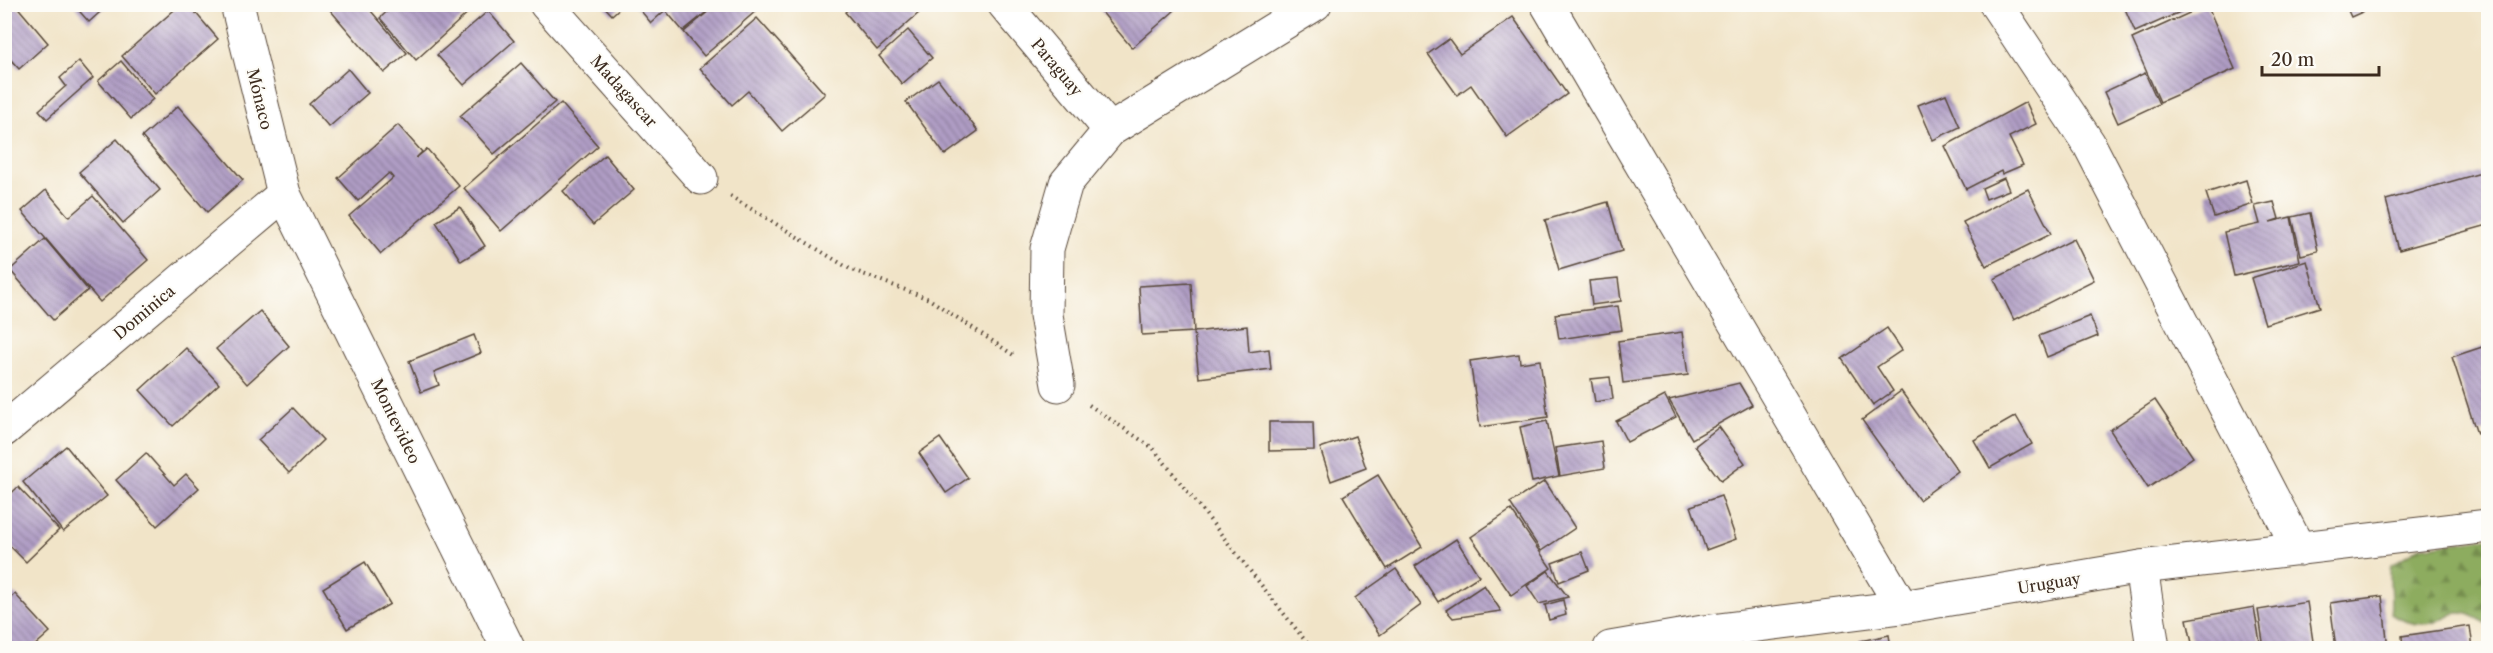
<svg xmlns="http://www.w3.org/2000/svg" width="2493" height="653" viewBox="0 0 2493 653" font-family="'Libre Caslon Text',serif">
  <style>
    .forest { fill: url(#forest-firs); stroke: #646b3e; stroke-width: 1.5 }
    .building { fill: url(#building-back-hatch) }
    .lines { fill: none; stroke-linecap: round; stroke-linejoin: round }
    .minor-casing { stroke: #564638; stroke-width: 35 }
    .path { stroke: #564638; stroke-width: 4; stroke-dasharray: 1.5 4.5; stroke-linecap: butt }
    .minor { stroke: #fff; stroke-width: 33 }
    .labels { text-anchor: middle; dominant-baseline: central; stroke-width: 4.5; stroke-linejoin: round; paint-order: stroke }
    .street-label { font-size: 16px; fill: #3b2a1e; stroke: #fdfcf7 }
  </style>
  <defs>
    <pattern id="forest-firs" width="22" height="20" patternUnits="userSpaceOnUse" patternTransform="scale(1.5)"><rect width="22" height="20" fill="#8dac5f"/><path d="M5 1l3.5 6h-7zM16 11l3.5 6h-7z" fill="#748c4e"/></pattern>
    <pattern id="building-back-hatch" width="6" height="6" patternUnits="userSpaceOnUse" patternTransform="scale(1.5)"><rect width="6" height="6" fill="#af9cc4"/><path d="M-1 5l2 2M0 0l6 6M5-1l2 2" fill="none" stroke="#907f9f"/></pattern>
  </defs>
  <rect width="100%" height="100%" fill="#fdfcf7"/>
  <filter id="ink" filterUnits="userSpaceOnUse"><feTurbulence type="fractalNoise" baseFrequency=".0167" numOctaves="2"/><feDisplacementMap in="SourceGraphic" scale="12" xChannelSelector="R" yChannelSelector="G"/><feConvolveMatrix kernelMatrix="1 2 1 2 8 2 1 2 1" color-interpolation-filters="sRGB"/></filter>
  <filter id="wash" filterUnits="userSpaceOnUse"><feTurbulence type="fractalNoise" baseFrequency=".008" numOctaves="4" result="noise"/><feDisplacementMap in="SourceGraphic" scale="24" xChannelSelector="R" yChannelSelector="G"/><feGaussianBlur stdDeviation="1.35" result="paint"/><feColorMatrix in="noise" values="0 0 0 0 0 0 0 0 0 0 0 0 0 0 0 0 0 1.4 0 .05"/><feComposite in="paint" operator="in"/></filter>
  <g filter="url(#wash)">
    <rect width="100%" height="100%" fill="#f1e4c8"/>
    <path class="forest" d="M2488 538V624C2481 621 2471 613 2462 613 2451 612 2445 618 2435 622 2419 627 2404 622 2390 614 2393 597 2388 582 2391 565L2420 547Z"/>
    <g id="blocks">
      <g class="building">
        <path d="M7 4H15L48 43 19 69 4 52Z"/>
        <path d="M73 4H109L89 22Z"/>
        <path d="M181 4H188L218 39 155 94 122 56Z"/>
        <path d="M325 4H365L407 53 384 73Z"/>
        <path d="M395 4H468L472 9 416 60 380 18Z"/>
        <path d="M602 4H624L612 15Z"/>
        <path d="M635 4H672L651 23Z"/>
        <path d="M717 4H764L704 56 684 32Z"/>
        <path d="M854 4H929L877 50 845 12Z"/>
        <path d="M1095 4H1169L1174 11 1132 48Z"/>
        <path d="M2123 4H2198L2135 32Z"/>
        <path d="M2345 4H2380L2351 17Z"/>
        <path d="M674 5H715L683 31 666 11Z"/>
        <path d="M2207 5 2235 69 2160 102 2132 39Z"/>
        <path d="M488 11 514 41 464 85 437 55Z"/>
        <path d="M1513 17 1567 94 1507 137 1471 85 1457 95 1428 54 1449 39 1460 54Z"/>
        <path d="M757 18 825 94 782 131 748 91 732 105 700 68Z"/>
        <path d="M908 30 932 58 902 84 879 56Z"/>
        <path d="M79 61 93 78 47 119 39 110 66 86 60 78Z"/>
        <path d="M121 61 153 99 131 119 98 81Z"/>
        <path d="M521 63 555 102 494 154 460 116Z"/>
        <path d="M348 69 368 93 329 127 309 104Z"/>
        <path d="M2145 73 2159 104 2118 123 2104 92Z"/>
        <path d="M938 79 978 131 945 155 906 102Z"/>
        <path d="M1946 94 1960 127 1933 140 1918 105Z"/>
        <path d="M2026 102 2036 124 2009 137 2023 165 2002 174 2001 171 1966 189 1945 146Z"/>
        <path d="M561 103 598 146 501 231 464 188Z"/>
        <path d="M178 106 243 180 207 212 142 137Z"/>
        <path d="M398 125 422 152 416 158 427 149 459 186 381 254 349 216 393 178 389 173 358 201 338 178Z"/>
        <path d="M117 139 160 190 123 223 79 172Z"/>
        <path d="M605 155 634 190 593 225 563 191Z"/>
        <path d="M2488 171V225L2399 250 2386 200Z"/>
        <path d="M2004 178 2009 190 1986 199 1982 188Z"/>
        <path d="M2246 180 2253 204 2214 217 2206 193Z"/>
        <path d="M2028 189 2051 234 1986 266 1963 222Z"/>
        <path d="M46 190 69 217 93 196 148 260 100 302 22 211Z"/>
        <path d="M1608 202 1622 251 1559 270 1545 220Z"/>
        <path d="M2274 202 2279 219 2270 222 2291 217 2300 261 2234 276 2224 232 2260 224 2255 206Z"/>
        <path d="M460 207 485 246 461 261 436 222Z"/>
        <path d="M2310 213 2318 251 2301 255 2292 217Z"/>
        <path d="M45 239 88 290 53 320 10 270Z"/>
        <path d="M2074 239 2094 280 2014 320 1994 279Z"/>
        <path d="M2307 261 2320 307 2265 324 2251 278Z"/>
        <path d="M1618 278 1621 301 1592 305 1589 281Z"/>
        <path d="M1191 283 1194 332 1142 335 1139 286Z"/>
        <path d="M1618 306 1622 330 1559 339 1555 314Z"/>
        <path d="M260 311 289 346 247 384 216 349Z"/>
        <path d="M2090 316 2098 336 2047 357 2039 336Z"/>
        <path d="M1247 326 1249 352 1269 349 1271 369 1199 378 1194 332Z"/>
        <path d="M1887 328 1902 350 1877 367 1893 391 1873 405 1842 359Z"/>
        <path d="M1682 332 1688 375 1623 383 1618 341Z"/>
        <path d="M474 335 481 353 434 372 439 385 421 392 409 361Z"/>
        <path d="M2488 345V430L2477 434 2452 357Z"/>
        <path d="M186 348 219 384 173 426 140 390Z"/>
        <path d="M1519 354 1520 363 1540 360 1548 417 1480 427 1470 361Z"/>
        <path d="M1610 377 1613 399 1595 402 1591 379Z"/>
        <path d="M1739 383 1752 405 1692 439 1669 400Z"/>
        <path d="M1901 391 1958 471 1919 500 1862 420Z"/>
        <path d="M1665 396 1676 417 1627 442 1616 421Z"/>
        <path d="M2155 400 2193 457 2148 488 2110 430Z"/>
        <path d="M293 408 323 440 289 473 258 440Z"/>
        <path d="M2016 416 2032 444 1990 468 1974 440Z"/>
        <path d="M1547 421 1559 476 1532 482 1520 427Z"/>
        <path d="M1269 422H1313L1314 450 1269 451Z"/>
        <path d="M1719 427 1745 463 1721 481 1695 446Z"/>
        <path d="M1355 436 1366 468 1331 481 1320 448Z"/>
        <path d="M940 438 968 478 946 493 919 453Z"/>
        <path d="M1601 441 1605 468 1560 476 1555 448Z"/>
        <path d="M66 446 107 496 63 532 23 482Z"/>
        <path d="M146 453 174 485 186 474 199 488 157 526 116 480Z"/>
        <path d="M1378 475 1422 547 1387 569 1343 496Z"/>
        <path d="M1545 481 1575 528 1541 551 1510 503Z"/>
        <path d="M18 487 59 530 26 562 4 540V500Z"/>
        <path d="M1721 496 1736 539 1706 550 1691 506Z"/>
        <path d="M1511 510 1551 568 1511 595 1471 537Z"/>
        <path d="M1456 539 1479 576 1438 602 1415 566Z"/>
        <path d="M1582 552 1589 570 1559 582 1552 563Z"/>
        <path d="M365 562 390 604 347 629 323 588Z"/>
        <path d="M1396 569 1421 605 1380 635 1355 598Z"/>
        <path d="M1548 571 1568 597 1539 604 1527 586Z"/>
        <path d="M1484 585 1501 611 1453 618 1446 610Z"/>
        <path d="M15 594 50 632 32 648H4V603Z"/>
        <path d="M2382 596 2388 648H2336L2330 603Z"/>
        <path d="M1563 600 1566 615 1549 620 1545 605Z"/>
        <path d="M2307 602 2314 648H2264L2258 610Z"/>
        <path d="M2254 607 2261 648H2193L2187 619Z"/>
        <path d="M2470 626 2473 648H2403L2402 636Z"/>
        <path d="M1889 635 1891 648H1861L1860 641Z"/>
      </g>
    </g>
  </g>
  <g filter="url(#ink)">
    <use href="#blocks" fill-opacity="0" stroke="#564638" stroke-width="1.5"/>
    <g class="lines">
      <g class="minor-casing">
        <g id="minor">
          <path d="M237 4 284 194 508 648"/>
          <path d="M546 4 701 178"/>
          <path d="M1004 4 1110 130"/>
          <path d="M1547 4 1902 607"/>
          <path d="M1996 4 2089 144 2299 549"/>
          <path d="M1058 385 1046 315 1047 249 1066 183 1110 130 1315 4"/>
          <path d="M4 430 284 194"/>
          <path d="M2141 567 2153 648"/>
          <path d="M1610 648 1703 632 1902 607 2141 567 2488 526"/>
        </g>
      </g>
      <g class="path">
        <path d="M730 196 850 269 929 299 1015 356"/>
        <path d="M1089 405 1153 448 1311 648"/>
      </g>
      <use href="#minor" class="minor"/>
    </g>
  </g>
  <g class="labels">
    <g class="street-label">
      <text transform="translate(1057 67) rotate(50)">Paraguay</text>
      <text transform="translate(624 91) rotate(48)">Madagascar</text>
      <text transform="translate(260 99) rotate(76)">Mónaco</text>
      <text transform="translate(144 312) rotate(-40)">Dominica</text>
      <text transform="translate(396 421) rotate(64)">Montevideo</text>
      <text transform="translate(2049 583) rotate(-9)">Uruguay</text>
    </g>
  </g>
  <rect width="2493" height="653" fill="none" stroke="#fdfcf7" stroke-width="24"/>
  <path d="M2262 66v9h117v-9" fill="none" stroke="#3b2a1e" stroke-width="3"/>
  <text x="2271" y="66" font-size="18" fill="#3b2a1e" stroke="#fdfcf7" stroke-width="4.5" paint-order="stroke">20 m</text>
</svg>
